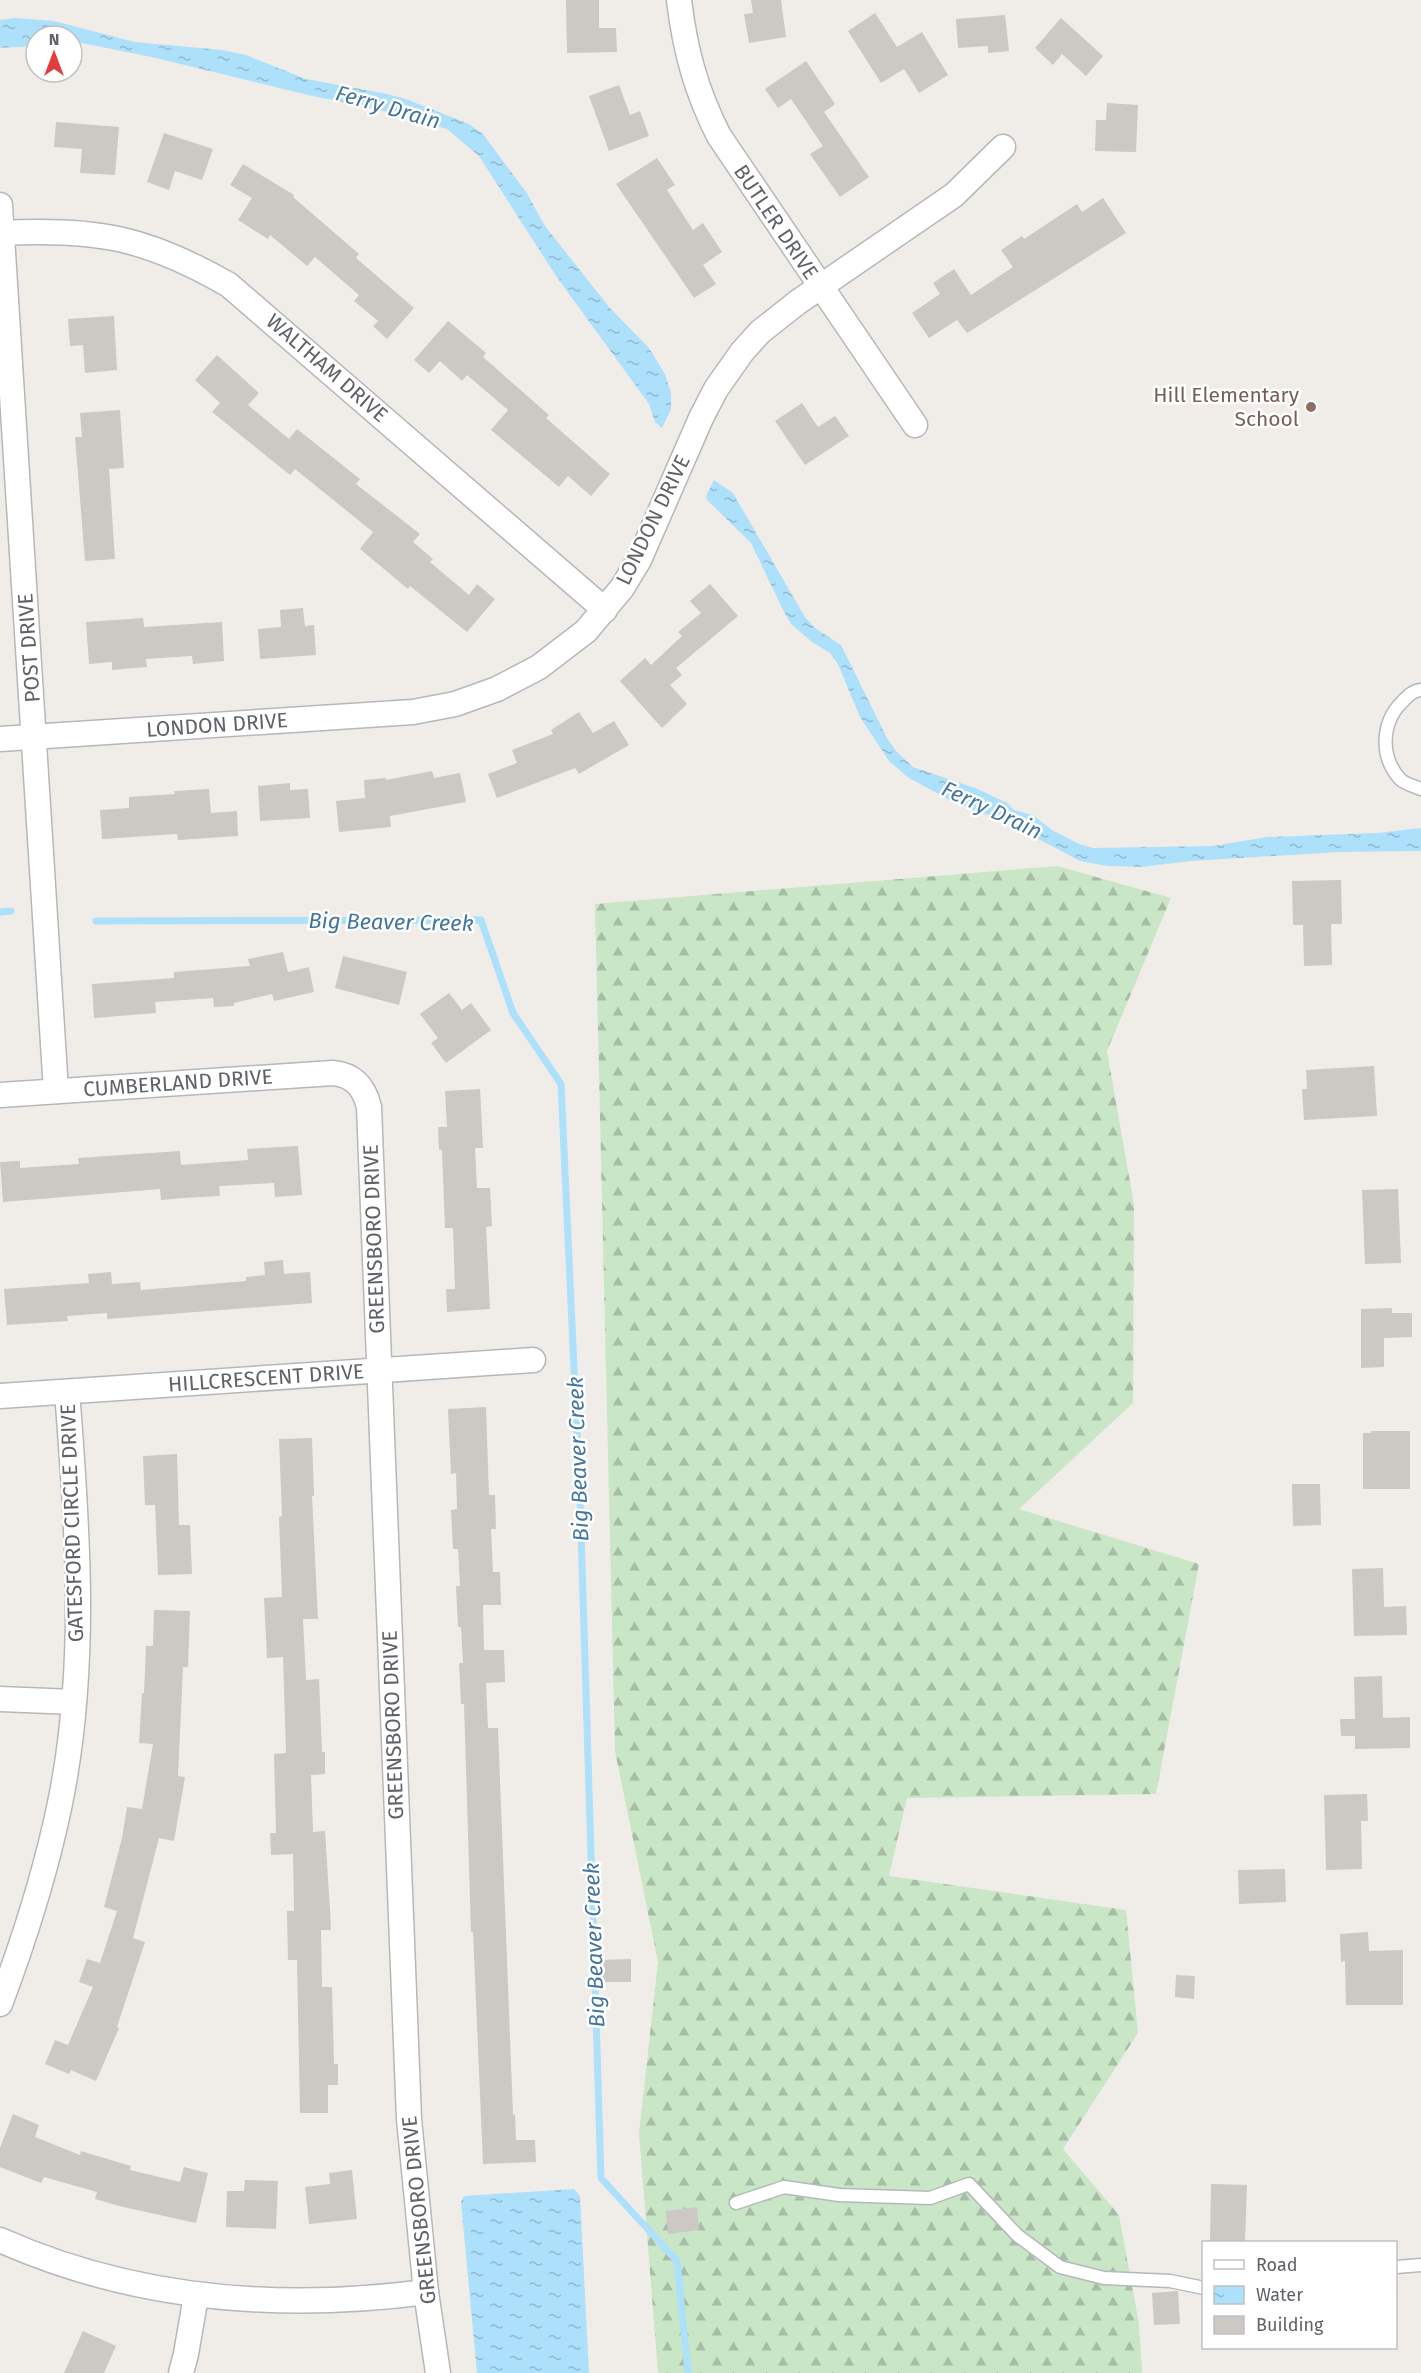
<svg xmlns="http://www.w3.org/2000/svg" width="1421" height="2373" viewBox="0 0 1421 2373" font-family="'Fira Sans',sans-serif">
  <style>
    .forest { fill: url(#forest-firs) }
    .water { fill: url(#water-ripples) }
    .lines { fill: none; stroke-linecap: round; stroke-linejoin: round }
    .stream { stroke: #ade0fb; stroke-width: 7 }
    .building { fill: #ccc8c4 }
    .service-casing { stroke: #b5b8bb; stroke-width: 15 }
    .minor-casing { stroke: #b5b8bb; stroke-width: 27 }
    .service { stroke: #fff; stroke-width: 12 }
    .minor { stroke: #fff; stroke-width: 24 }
    .education-dot { fill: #8d6e63; stroke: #fff; stroke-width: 2 }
    .labels { text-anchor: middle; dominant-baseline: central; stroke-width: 5; stroke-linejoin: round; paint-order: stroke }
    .street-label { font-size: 21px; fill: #5f6367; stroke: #fff }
    .education-label { font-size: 21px; fill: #785e54; stroke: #fff; text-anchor: end }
    .water-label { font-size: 22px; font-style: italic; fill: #43769c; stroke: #fff }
  </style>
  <defs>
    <pattern id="forest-firs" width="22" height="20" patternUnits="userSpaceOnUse" patternTransform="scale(1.5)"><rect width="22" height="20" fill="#c9e6c6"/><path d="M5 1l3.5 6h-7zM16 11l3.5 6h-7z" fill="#a6bea5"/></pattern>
    <pattern id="water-ripples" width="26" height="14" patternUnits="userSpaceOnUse" patternTransform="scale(1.5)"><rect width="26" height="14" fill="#ade0fb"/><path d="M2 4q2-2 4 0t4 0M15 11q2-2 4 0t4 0" fill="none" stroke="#90b9cf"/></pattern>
  </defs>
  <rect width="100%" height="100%" fill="#f0ede8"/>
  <path class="forest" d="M1057 866 1171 898 1107 1051 1134 1205 1133 1403 1019 1509 1199 1564 1156 1794 907 1798 889 1876 1126 1910 1138 2033 1063 2149 1119 2215 1139 2324 1142 2373H658L639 2133 658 1962 615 1751 595 904Z"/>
  <g class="water">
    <path d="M16 18 54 21 135 42 222 50 246 55 306 79 382 93 403 98 469 124 483 134 526 192 545 226 609 307 649 348 665 374 671 393V409L662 428 655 422 649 404 556 276 479 156 447 129 365 106 312 96 156 58 72 41V36H36V46L0 48V20Z"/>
    <path d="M714 480 733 493 805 617 815 628 841 645 887 738 896 751 913 767 975 788 1007 803 1014 810 1033 815 1052 830 1079 844 1093 848 1213 846 1267 837 1377 833 1421 828V851L1339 852 1191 861 1141 867 1107 866 1080 861 1002 820 955 803 909 778 889 761 860 717 838 664 830 653 812 642 791 624 784 612 751 543 707 500 706 496Z"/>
    <path d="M574 2189 580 2196 589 2373H477L461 2202 464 2196Z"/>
  </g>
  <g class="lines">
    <g class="stream">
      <path d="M0 912 11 911"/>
      <path d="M96 921 481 920 513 1013 561 1084 580 1499 601 2178 677 2261 688 2373"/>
    </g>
  </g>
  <g class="building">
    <path d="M566 0H599V28H616L617 52 567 53Z"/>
    <path d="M751 0H781L786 37 749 43 744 14 753 13Z"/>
    <path d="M875 13 897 47 922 32 948 75 919 93 904 69 881 83 848 31Z"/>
    <path d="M1005 15 1009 51 988 53V46L958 48 956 19Z"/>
    <path d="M1061 18 1103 56 1086 76 1062 54 1053 65 1035 48Z"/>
    <path d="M806 61 835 104 824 112 869 177 840 197 810 154 823 146 791 99 778 108 765 89Z"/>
    <path d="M619 85 630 115 640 111 649 136 609 151 589 96Z"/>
    <path d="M1107 103 1138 105 1136 152 1095 151 1096 120H1106Z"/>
    <path d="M56 122 119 127 115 175 80 173 82 149 54 147Z"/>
    <path d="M164 133 213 149 202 180 175 171 169 190 147 182Z"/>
    <path d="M657 158 675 185 667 190 693 230 703 223 722 252 703 265 716 284 694 298 616 184Z"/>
    <path d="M243 164 294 195 293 197 359 254 356 258 414 308 387 339 373 326 378 321 354 301 359 295 315 257 307 266 270 235 268 239 238 220 252 198 230 185Z"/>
    <path d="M1103 198 1126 233 967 333 957 320 929 338 912 313 940 294 933 283 954 269 971 295 1013 267 1001 250 1022 236 1024 239 1077 204 1082 212Z"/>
    <path d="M114 316 117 370 85 373 83 345 70 346 68 319Z"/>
    <path d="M448 321 486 353 483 357 549 415 546 418 610 474 591 496 568 476 559 487 491 430 508 410 467 375 462 381 440 361 429 373 414 360Z"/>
    <path d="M217 355 259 393 248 405 289 439 297 429 360 479 356 484 420 534 413 542 433 559 430 562 469 595 477 584 495 599 467 632 410 586 408 589 360 549 373 532 295 469 290 475 212 412 220 403 195 380Z"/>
    <path d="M802 403 818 427 835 416 849 436 805 465 775 421Z"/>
    <path d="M120 410 124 468 109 469 115 559 85 561 75 437H82L80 413Z"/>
    <path d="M710 584 738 616 676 668 682 675 670 685 687 704 662 728 620 681 645 658 651 665 682 636 678 632 701 613 690 601Z"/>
    <path d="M303 608 305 626 314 625 316 655 260 659 258 629 281 627 280 610Z"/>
    <path d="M143 618 144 627 222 622 224 661 193 664 192 656 146 659 147 667 112 670V662L89 664 86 622Z"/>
    <path d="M579 712 593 733 614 721 629 745 579 774 575 768 497 798 488 774 517 763 512 750 553 734 551 730Z"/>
    <path d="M432 771 434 778 460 773 466 802 390 816 391 827 339 832 336 801 365 798 364 780 386 778V780Z"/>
    <path d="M290 783V790L308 789 310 818 260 821 258 786Z"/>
    <path d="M209 789 211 813 237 811 238 836 178 840 177 834 102 839 100 810 129 808V797L175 794 174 791Z"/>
    <path d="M1341 880 1342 924H1331L1332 965 1304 966 1303 925H1293L1292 881Z"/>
    <path d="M283 952 288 972 309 967 314 992 274 1001 272 994 234 1003V1006L214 1007 213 998 155 1002 156 1013 94 1018 92 984 174 978V972L250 966 248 959Z"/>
    <path d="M343 956 407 972 399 1005 335 988Z"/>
    <path d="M449 993 462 1010 471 1003 491 1030 446 1063 431 1043 438 1038 420 1014Z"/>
    <path d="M1374 1066 1377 1116 1304 1120 1302 1089H1307L1306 1070Z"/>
    <path d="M480 1089 483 1148H475L477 1188H490L492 1226 486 1227 490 1309 447 1312 446 1289H455L453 1228H445L442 1150H439L438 1127H447L445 1091Z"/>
    <path d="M298 1146 302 1195 275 1197 274 1183 219 1186 220 1196 184 1198 161 1200 160 1189 3 1202 0 1162 20 1161V1168L79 1164 78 1158 180 1151 181 1165 248 1160 247 1149Z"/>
    <path d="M1398 1189 1401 1263 1365 1264 1362 1190Z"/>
    <path d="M283 1260 284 1274 310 1272 312 1303 107 1319V1313L67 1316 68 1321 7 1325 4 1289 89 1283 88 1274 111 1272 112 1284 140 1282 141 1290 246 1281V1277L265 1275 264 1262Z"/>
    <path d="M1392 1308V1313H1412V1337L1384 1338V1367L1361 1368V1309Z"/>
    <path d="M486 1407 489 1495H495L496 1529H491L493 1572H500L501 1605H483L484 1650H504L505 1682 486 1683 488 1728H498L513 2115 515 2114 516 2140H535L536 2162 483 2164 473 1932H471L464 1704H461L459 1663H463L461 1627H458L456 1586H460L458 1549H453L451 1510 457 1509 456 1473 451 1474 448 1409Z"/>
    <path d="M1371 1431H1410V1489H1363V1433H1371Z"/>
    <path d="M312 1438 314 1496H312L318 1619H303L306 1680 319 1679 322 1752H325V1774L311 1775 313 1832 325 1831 330 1910 331 1930H321L322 1987H332L334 2064H338V2085H328V2113H300L297 1960H288L287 1911H294L293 1854 271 1855 270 1833H276L274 1754 286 1753 283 1657 267 1658 264 1598 282 1597 279 1517 282 1516 279 1439Z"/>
    <path d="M177 1454 179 1525H190L192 1574 158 1575 155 1505H145L143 1456Z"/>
    <path d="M1292 1484H1320L1321 1525 1293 1526Z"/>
    <path d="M1383 1568 1384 1607 1406 1606 1407 1635 1354 1636 1352 1569Z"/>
    <path d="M154 1610 190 1611 188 1667H183L178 1776 185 1777 174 1841 159 1838 133 1938 145 1942 117 2027 119 2028 96 2081 71 2070 69 2074 45 2064 55 2040 68 2045 93 1987 79 1982 87 1959 100 1963 117 1911 104 1907 122 1838 127 1807 142 1809 153 1744 139 1743 142 1693H144L146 1646H153Z"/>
    <path d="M1382 1676 1383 1718 1410 1717V1748L1355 1749V1736H1341L1340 1719H1355L1354 1677Z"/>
    <path d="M1367 1794 1368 1821H1361L1362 1869 1326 1870 1324 1795Z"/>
    <path d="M1285 1869 1286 1902 1239 1904 1238 1870Z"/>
    <path d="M1368 1932 1369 1951 1403 1950V2005H1346L1345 1961 1341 1962 1340 1934Z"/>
    <path d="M631 1959V1982H601L600 1960Z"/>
    <path d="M1176 1975 1195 1976 1194 1999 1175 1997Z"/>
    <path d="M13 2114 39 2125 35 2137 80 2155 81 2151 131 2166 130 2170 180 2182 184 2167 208 2173 196 2223 119 2206 95 2199 97 2192 44 2177 41 2183 0 2167V2148Z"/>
    <path d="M352 2170 357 2219 309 2224 305 2187 330 2184 329 2173Z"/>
    <path d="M245 2180 278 2181 276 2229 226 2227 227 2191H244Z"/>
    <path d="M1211 2184 1247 2185 1245 2242H1210Z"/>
    <path d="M697 2207 699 2230 668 2234 666 2211Z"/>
    <path d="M1178 2291 1180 2324 1154 2325 1152 2293Z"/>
    <path d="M83 2331 116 2346 104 2373H64Z"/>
  </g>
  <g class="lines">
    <g class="service-casing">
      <g id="service">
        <path d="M1421 690C1412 691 1408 696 1402 702 1381 723 1380 757 1400 779 1405 784 1414 786 1421 789"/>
        <path d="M736 2203 784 2187 839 2195 930 2198 969 2184 1017 2235 1060 2267 1104 2278 1170 2281 1204 2288"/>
        <path d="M1396 2267 1421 2265"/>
      </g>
    </g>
    <g class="minor-casing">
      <g id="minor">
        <path d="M679 0C685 50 696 91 719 136L915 425"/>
        <path d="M0 205 56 1091"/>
        <path d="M0 233C95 228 146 237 229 285L605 610"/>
        <path d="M0 739 413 712 455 704 497 689 539 667 586 631 622 588 639 560 701 418 716 389 742 352 760 332 798 302 954 195 1003 147"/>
        <path d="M0 1095 333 1073C354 1075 364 1087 369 1107L409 2119 426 2292 438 2373"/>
        <path d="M0 1396 533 1360"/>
        <path d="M0 1699 74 1702"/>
        <path d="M0 2004C24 1940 45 1875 59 1808 88 1671 78 1530 67 1392"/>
        <path d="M0 2240C135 2300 281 2311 426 2292"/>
        <path d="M181 2373 186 2354 196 2296"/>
      </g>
    </g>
    <use href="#service" class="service"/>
    <use href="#minor" class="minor"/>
  </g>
  <circle class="education-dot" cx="1311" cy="407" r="6"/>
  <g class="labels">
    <g class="street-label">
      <text transform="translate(776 222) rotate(56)">BUTLER DRIVE</text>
      <text transform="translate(327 368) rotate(41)">WALTHAM DRIVE</text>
      <text transform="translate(653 520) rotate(-64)">LONDON DRIVE</text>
      <text transform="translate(29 648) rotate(-94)">POST DRIVE</text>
      <text transform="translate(217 725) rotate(-4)">LONDON DRIVE</text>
      <text transform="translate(178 1083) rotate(-4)">CUMBERLAND DRIVE</text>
      <text transform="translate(374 1239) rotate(-92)">GREENSBORO DRIVE</text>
      <text transform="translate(266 1378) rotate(-4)">HILLCRESCENT DRIVE</text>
      <text transform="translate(72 1523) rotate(-92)">GATESFORD CIRCLE DRIVE</text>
      <text transform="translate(393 1725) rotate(-92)">GREENSBORO DRIVE</text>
      <text transform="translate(419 2210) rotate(-96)">GREENSBORO DRIVE</text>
    </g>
    <g class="education-label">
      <text x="1299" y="395">Hill Elementary<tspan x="1299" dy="24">School</tspan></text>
    </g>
    <g class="water-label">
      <text transform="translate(388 107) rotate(16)">Ferry Drain</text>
      <text transform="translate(992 810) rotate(25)">Ferry Drain</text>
      <text transform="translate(391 922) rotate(1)">Big Beaver Creek</text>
      <text transform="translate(578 1459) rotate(-92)">Big Beaver Creek</text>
      <text transform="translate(594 1945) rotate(-92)">Big Beaver Creek</text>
    </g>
  </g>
  <rect x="1202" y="2241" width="195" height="108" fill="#ffffff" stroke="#bfc1c2" stroke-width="1.5"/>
  <rect x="1214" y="2260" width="30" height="9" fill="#ffffff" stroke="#bfc1c2" stroke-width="1.5"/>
  <text x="1256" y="2271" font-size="18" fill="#5f6367">Road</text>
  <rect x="1214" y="2286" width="30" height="18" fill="url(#water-ripples)" stroke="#bfc1c2" stroke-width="1.5"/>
  <text x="1256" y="2301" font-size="18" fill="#5f6367">Water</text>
  <rect x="1214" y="2316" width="30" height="18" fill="#ccc8c4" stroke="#bfc1c2" stroke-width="1.5"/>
  <text x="1256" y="2331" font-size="18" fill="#5f6367">Building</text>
  <g transform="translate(54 54)"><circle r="28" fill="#ffffff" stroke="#bfc1c2" stroke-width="1.5"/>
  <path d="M0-4.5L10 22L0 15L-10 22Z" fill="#e13c3e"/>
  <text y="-9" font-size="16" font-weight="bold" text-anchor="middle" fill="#5f6367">N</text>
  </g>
</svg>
